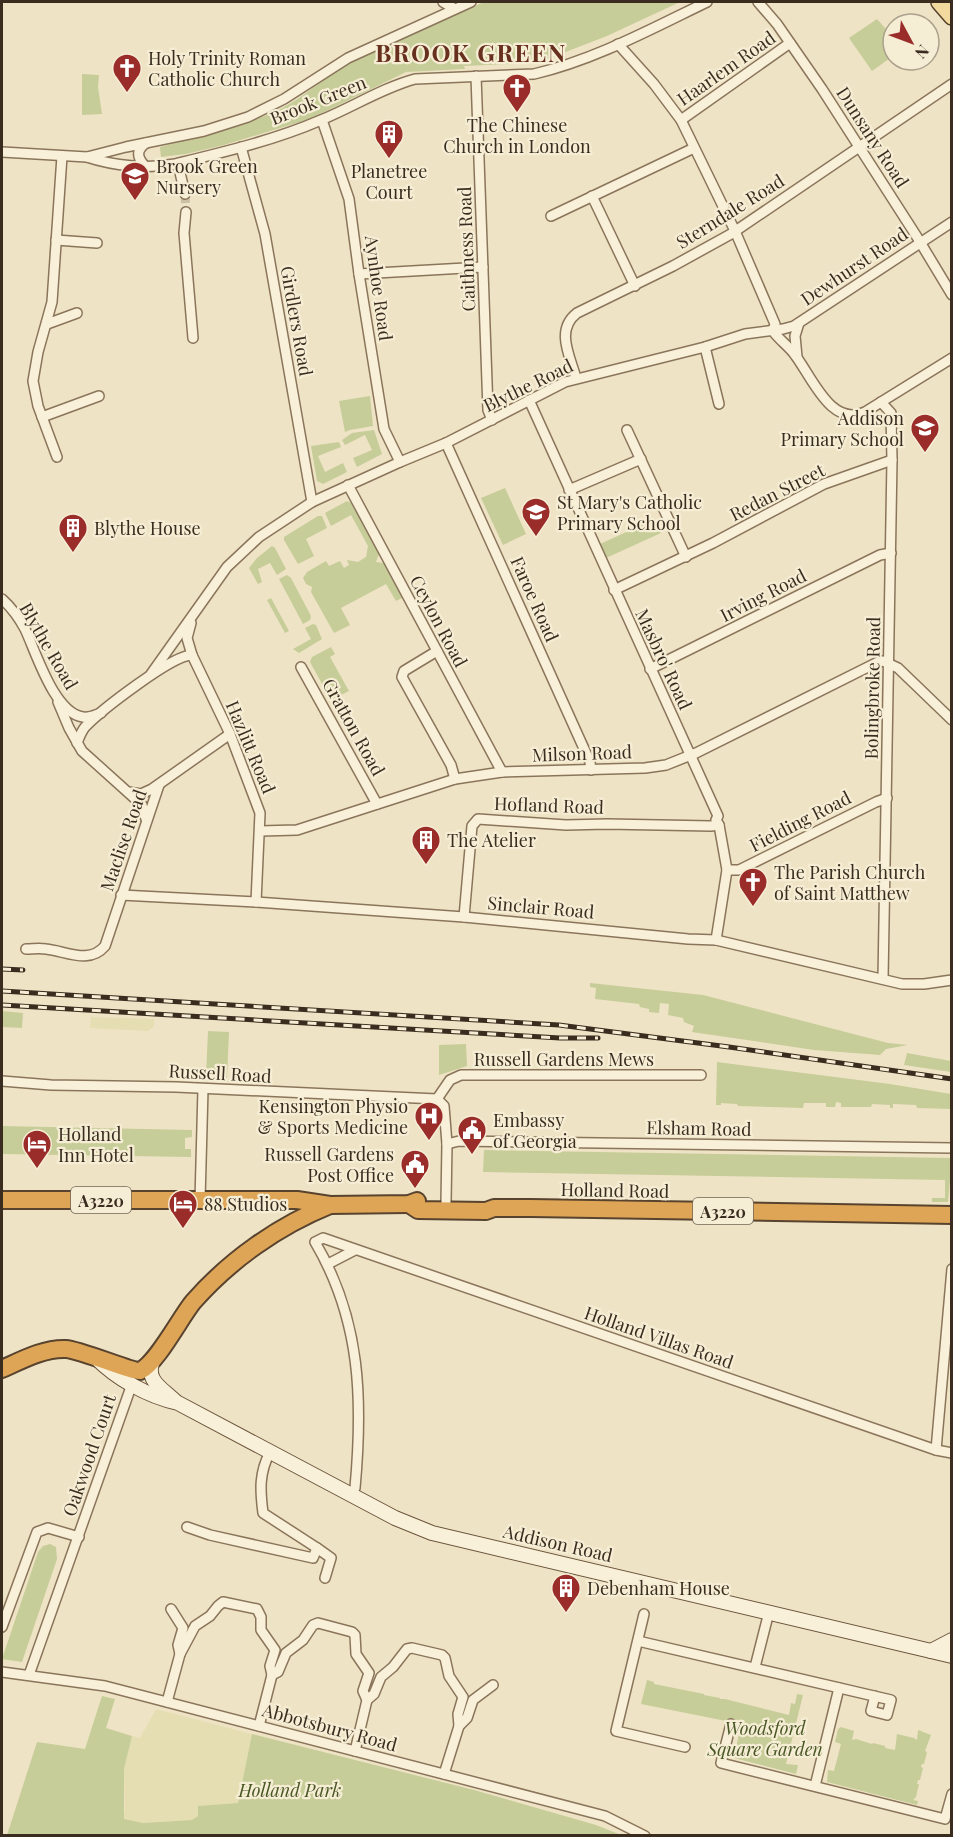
<svg xmlns="http://www.w3.org/2000/svg" width="953" height="1837" viewBox="0 0 953 1837" font-family="'Playfair Display',serif">
  <style>
    .farmland { fill: #e5deb2 }
    .green { fill: #c6cd99 }
    .lines { fill: none; stroke-linecap: round; stroke-linejoin: round }
    .street-tunnel { stroke: #cbbfa4; stroke-width: 9; stroke-dasharray: 9 4.5; stroke-linecap: butt }
    .street-casing { stroke: #8a755b; stroke-width: 12 }
    .secondary-casing { stroke: #6c563e; stroke-width: 16 }
    .primary-casing { stroke: #58432f; stroke-width: 18 }
    .highway-casing { stroke: #58432f; stroke-width: 20 }
    .street { stroke: #f9f0d9; stroke-width: 9 }
    .secondary { stroke: #f9f0d9; stroke-width: 14 }
    .primary { stroke: #f2d99d; stroke-width: 15 }
    .highway { stroke: #dea556; stroke-width: 16 }
    .rail-casing { stroke: #3a2d1f; stroke-width: 5 }
    .rail { stroke: #f6edd5; stroke-width: 3; stroke-dasharray: 9; stroke-linecap: butt }
    .labels { text-anchor: middle; dominant-baseline: central; stroke-width: 4.5; stroke-linejoin: round; paint-order: stroke }
    .shield { fill: #f6edd5; stroke: #726756; stroke-width: 1.5 }
    .shield-label { font-size: 16px; font-weight: bold; fill: #3a2d1f }
    .poi-label { font-size: 18px; fill: #3a2d1f; stroke: #f6edd5; text-anchor: start }
    .street-label { font-size: 18px; fill: #3a2d1f; stroke: #f6edd5 }
    .park-label { font-size: 18px; font-style: italic; fill: #495725; stroke: #f6edd5 }
    .district-label { font-size: 24px; font-weight: bold; letter-spacing: 1.5px; fill: #672f1e; stroke: #f6edd5 }
  </style>
  <rect width="100%" height="100%" fill="#efe3c5"/>
  <g class="farmland">
    <path d="M91 1017 154 1019V1026L148 1031 90 1028Z"/>
    <path d="M156 1709 252 1734 238 1803 199 1806 198 1816 192 1820 143 1823 123 1819 125 1810 124 1769 132 1736 140 1738Z"/>
  </g>
  <g class="green">
    <path d="M484 2H680L607 36 537 63 464 66 465 69 406 72 312 118 290 125 224 145 186 154 161 157 160 147 239 126 275 112 296 100 347 63Z"/>
    <path d="M877 19 893 37V56L872 71 849 38Z"/>
    <path d="M82 74 99 75 98 87 102 114 82 115Z"/>
    <path d="M370 396 373 426 350 430 345 432 339 401Z"/>
    <path d="M374 430 382 454 357 467 353 458 372 450 365 435 345 445 342 440 352 433Z"/>
    <path d="M339 442 341 447 318 456 325 472 343 463 347 472 323 484 317 481 311 446Z"/>
    <path d="M505 488 526 534 503 545 481 498Z"/>
    <path d="M347 501 351 503 379 554 376 562 384 563 402 598 396 601 386 584 341 608 350 625 334 633 311 592 312 587 306 584 303 578 307 572 326 561 329 566 340 561 344 568 349 565 347 560 358 562 366 557 368 546 351 515 331 526 325 513Z"/>
    <path d="M318 516H322L327 528 306 539 314 556 298 564 284 540V537Z"/>
    <path d="M655 519 661 533 606 558 600 544Z"/>
    <path d="M272 546 275 548 286 569 277 575 270 563 258 569 262 582 258 584 249 568 257 558Z"/>
    <path d="M287 575 291 578 311 616 310 620 303 624 279 579Z"/>
    <path d="M271 598 289 631 285 633 267 600Z"/>
    <path d="M313 624 316 625 322 639 299 653 293 649 311 639 305 628Z"/>
    <path d="M331 647 335 654 330 657 349 691 331 700 310 662 312 657Z"/>
    <path d="M590 983 703 995 888 1043 908 1045 886 1049 880 1055 814 1050 692 1032 694 1026 684 1022 683 1018 668 1015 669 1004 660 1003 659 1013 649 1012V1009L640 1007 639 1004 595 999 596 988 590 987Z"/>
    <path d="M2 1011 23 1013 22 1028 2 1027Z"/>
    <path d="M208 1031 229 1032 227 1078 206 1076Z"/>
    <path d="M466 1044 467 1066 439 1075V1045Z"/>
    <path d="M907 1053 951 1061V1072L904 1065Z"/>
    <path d="M717 1062 890 1084 951 1094V1109L917 1108 916 1105 893 1104V1108H890V1105L872 1104 871 1107H841V1103L836 1102 835 1107H826V1103H804L803 1108 738 1106 737 1104 721 1103V1105H716Z"/>
    <path d="M2 1126 192 1130V1137L185 1138V1149H191V1157L2 1154Z"/>
    <path d="M484 1150 951 1158H952L948 1202H932V1198H945V1180L483 1172Z"/>
    <path d="M50 1544 56 1547 57 1559 22 1662 2 1659 38 1552 43 1546Z"/>
    <path d="M647 1680 654 1682V1684L704 1694V1695L720 1698V1699H725L789 1715 791 1703 795 1704 797 1694 803 1695 786 1764 798 1765 796 1774 734 1758 741 1724 641 1704Z"/>
    <path d="M102 1696 115 1699 106 1728 132 1736 124 1769V1819L143 1823 192 1820 198 1816V1806L238 1803 252 1734 474 1790 596 1825 621 1835H7L37 1742 85 1749Z"/>
    <path d="M841 1727 854 1731 852 1740 856 1739 872 1744 873 1743 885 1746V1748L895 1750 897 1734 914 1738 917 1740 918 1730 931 1735 925 1751 927 1752 924 1764H922L921 1767 923 1768 920 1780H918L917 1784H919L916 1797 913 1800 918 1801 917 1805 827 1782 828 1770 834 1771 841 1744 835 1742 838 1729Z"/>
  </g>
  <g class="lines">
    <path class="street-tunnel" d="M185 194 186 212"/>
    <g class="street-casing">
      <g id="street">
        <path d="M443 2 455 9"/>
        <path d="M758 2 777 24 822 89 917 237 952 295"/>
        <path d="M618 44 654 84 681 120 735 231 775 324 773 331"/>
        <path d="M476 76 488 410 492 420"/>
        <path d="M322 120 349 199 359 274 384 429 400 462"/>
        <path d="M681 120 790 43"/>
        <path d="M241 147 265 234 312 502"/>
        <path d="M2 152 87 157C114 166 147 169 175 164 224 152 275 140 321 120 353 107 382 88 415 79L534 74C594 60 651 29 707 2"/>
        <path d="M87 157 126 147 204 131 248 117 284 99 348 58 471 2"/>
        <path d="M178 164 185 194"/>
        <path d="M144 165C137 157 136 150 146 143"/>
        <path d="M592 196 635 286"/>
        <path d="M186 212 184 233 193 338"/>
        <path d="M551 216 694 148"/>
        <path d="M56 240 97 243"/>
        <path d="M359 274 483 267"/>
        <path d="M47 324 77 313"/>
        <path d="M773 331C779 340 789 346 795 355 812 377 831 428 865 412L952 358"/>
        <path d="M705 347 719 404"/>
        <path d="M797 357 795 336 799 323"/>
        <path d="M576 378C570 356 555 330 577 313L673 266 731 234 952 84"/>
        <path d="M529 400 718 816 716 820 719 825 727 870 716 940"/>
        <path d="M881 402 891 413 892 460 883 979"/>
        <path d="M42 417 99 396"/>
        <path d="M627 430 686 557"/>
        <path d="M446 443 590 762 591 770"/>
        <path d="M57 457 38 406 33 381 38 352 52 302 62 156"/>
        <path d="M348 485 502 772"/>
        <path d="M569 490 641 459"/>
        <path d="M614 590 713 543 824 484 892 460"/>
        <path d="M2 599C11 607 19 618 25 629 36 652 54 713 83 717 89 718 95 715 101 713"/>
        <path d="M191 623 187 638 192 655 230 734 260 813 256 902"/>
        <path d="M437 651 404 671 402 677 451 765 455 779"/>
        <path d="M301 667 377 804"/>
        <path d="M650 669 880 555 891 553"/>
        <path d="M151 674 227 567 259 537 312 502 400 462 446 443 565 382 705 347 745 334 783 329 794 326 952 222"/>
        <path d="M58 702 69 728 82 751 142 805 146 819"/>
        <path d="M77 743C79 738 81 732 85 727 100 711 172 655 192 655"/>
        <path d="M128 792 141 794 152 789 230 734"/>
        <path d="M260 831 297 830 455 779 502 772 645 768 666 765 696 753 878 662 883 661 898 668 952 720"/>
        <path d="M727 870H739L876 802 887 798"/>
        <path d="M121 895 256 902 464 917 688 939 716 940 902 984H924L952 980"/>
        <path d="M464 917 472 826 478 819 566 825 607 824 711 826 719 825"/>
        <path d="M26 949C33 949 39 948 46 949 66 951 89 965 105 946L159 785"/>
        <path d="M2 1081 51 1085 176 1087 437 1099"/>
        <path d="M437 1099 450 1080 461 1075H701"/>
        <path d="M437 1099 444 1106 447 1144 446 1202"/>
        <path d="M447 1144 459 1141 952 1148"/>
        <path d="M200 1200 203 1089"/>
        <path d="M328 1264 355 1250"/>
        <path d="M936 1450 952 1269"/>
        <path d="M351 1494 355 1488C363 1400 361 1320 315 1242L323 1238 936 1450 952 1453"/>
        <path d="M187 1527 210 1535 313 1558 317 1548 263 1513C260 1490 259 1473 270 1452"/>
        <path d="M317 1548 331 1558 325 1578"/>
        <path d="M171 1609 183 1628 178 1645 180 1654 195 1626 210 1616 218 1606 223 1602 257 1609 261 1617V1630L275 1650 270 1666 272 1675 278 1672 286 1653 303 1640 313 1625 318 1623 352 1632 355 1635 356 1654 369 1673 363 1691 367 1700 374 1694 381 1677 393 1667 407 1649 412 1648 442 1655 445 1658 449 1676 463 1697 458 1714 459 1726 467 1718 473 1700 493 1685"/>
        <path d="M644 1614 616 1731 685 1747"/>
        <path d="M2 1627 37 1532 48 1528 79 1537"/>
        <path d="M638 1641 891 1700 887 1715 871 1711 875 1696"/>
        <path d="M755 1667 769 1612"/>
        <path d="M2 1672 105 1686 605 1816 645 1836"/>
        <path d="M29 1675 132 1384"/>
        <path d="M167 1702 180 1654"/>
        <path d="M731 1724 721 1763 945 1819 952 1794"/>
        <path d="M259 1726 272 1675"/>
        <path d="M355 1751 367 1700"/>
        <path d="M444 1774 459 1726"/>
        <path d="M815 1786 839 1688"/>
      </g>
    </g>
    <g class="secondary-casing">
      <g id="secondary">
        <path d="M95 1357C117 1379 147 1396 178 1403L395 1518 432 1533 952 1656"/>
        <path d="M154 1358C143 1380 162 1388 176 1402"/>
        <path d="M931 1651 952 1640"/>
      </g>
    </g>
    <g class="primary-casing">
      <path id="primary" d="M939 2 952 17"/>
    </g>
    <g class="highway-casing">
      <g id="highway">
        <path d="M2 1200H297L330 1205 409 1204 417 1201"/>
        <path d="M409 1204 418 1210 486 1211 494 1208H531L952 1215"/>
        <path d="M2 1369C22 1360 44 1348 66 1349 81 1350 135 1373 140 1371 157 1363 180 1318 193 1302 230 1260 278 1226 330 1205"/>
      </g>
    </g>
    <use href="#street" class="street"/>
    <use href="#secondary" class="secondary"/>
    <use href="#primary" class="primary"/>
    <use href="#highway" class="highway"/>
    <g class="rail-casing">
      <g id="rail">
        <path d="M2 969 23 970"/>
        <path d="M2 991 559 1025 729 1047 952 1079"/>
        <path d="M2 1005 560 1038H598"/>
      </g>
    </g>
    <use href="#rail" class="rail"/>
  </g>
  <defs>
    <g id="church-pin" transform="scale(1.5)"><path d="M0 17L-7.5 6A9.5 9.5 0 1 1 7.5 6Z" fill="#9a2c2a" stroke="#f6edd5"/><path d="M-1.2-6h2.4v3.5h3.3v2.4h-3.3V6h-2.4V-.1h-3.3v-2.4h3.3Z" fill="#fff"/></g>
    <g id="building-pin" transform="scale(1.5)"><path d="M0 17L-7.5 6A9.5 9.5 0 1 1 7.5 6Z" fill="#9a2c2a" stroke="#f6edd5"/><path d="M-4-6H4V6H1V3H-1V6H-4ZM-2.5-4.3h1.7v1.8h-1.7ZM.8-4.3h1.7v1.8H.8ZM-2.5-1h1.7V.8h-1.7ZM.8-1h1.7V.8H.8Z" fill="#fff"/></g>
    <g id="school-pin" transform="scale(1.5)"><path d="M0 17L-7.5 6A9.5 9.5 0 1 1 7.5 6Z" fill="#9a2c2a" stroke="#f6edd5"/><path d="M0-5L7-2L0 1L-7-2ZM-4 1L0 2.5L4 1V4Q0 6-4 4Z" fill="#fff"/></g>
    <g id="hospital-pin" transform="scale(1.5)"><path d="M0 17L-7.5 6A9.5 9.5 0 1 1 7.5 6Z" fill="#9a2c2a" stroke="#f6edd5"/><path d="M-5-5h3v3.5h4V-5h3V5h-3V1.5h-4V5h-3Z" fill="#fff"/></g>
    <g id="civic-pin" transform="scale(1.5)"><path d="M0 17L-7.5 6A9.5 9.5 0 1 1 7.5 6Z" fill="#9a2c2a" stroke="#f6edd5"/><path d="M-.6-6.5H3V-4.5H.6V-3L4-1V1h2V6H-6V1h2V-1L-.6-3ZM-1.2 2.5V6h2.4V2.5Z" fill="#fff"/></g>
    <g id="hotel-pin" transform="scale(1.5)"><path d="M0 17L-7.5 6A9.5 9.5 0 1 1 7.5 6Z" fill="#9a2c2a" stroke="#f6edd5"/><path d="M-6-4.5h1.5V1H6V5H4.5V3h-9V5H-6ZM-4 0a1.8 1.8 0 1 1 3.6 0ZM.5 0V-2.5h3Q6-2.5 6 0Z" fill="#fff"/></g>
  </defs>
  <g fill-rule="evenodd">
    <use href="#church-pin" x="127" y="68"/>
    <use href="#church-pin" x="517" y="88"/>
    <use href="#building-pin" x="389" y="134"/>
    <use href="#school-pin" x="135" y="176"/>
    <use href="#school-pin" x="925" y="428"/>
    <use href="#school-pin" x="536" y="512"/>
    <use href="#building-pin" x="73" y="528"/>
    <use href="#building-pin" x="426" y="840"/>
    <use href="#church-pin" x="753" y="882"/>
    <use href="#hospital-pin" x="429" y="1116"/>
    <use href="#civic-pin" x="472" y="1130"/>
    <use href="#hotel-pin" x="37" y="1144"/>
    <use href="#civic-pin" x="415" y="1164"/>
    <use href="#hotel-pin" x="183" y="1204"/>
    <use href="#building-pin" x="566" y="1588"/>
  </g>
  <g class="labels">
    <g class="shield">
      <rect x="71" y="1187" width="60" height="26" rx="4.5"/>
      <rect x="693" y="1198" width="60" height="26" rx="4.5"/>
    </g>
    <g class="shield-label">
      <text x="101" y="1200">A3220</text>
      <text x="723" y="1211">A3220</text>
    </g>
    <g class="poi-label">
      <text x="148" y="58">Holy Trinity Roman<tspan x="148" dy="21">Catholic Church</tspan></text>
      <text x="517" y="125" text-anchor="middle">The Chinese<tspan x="517" dy="21">Church in London</tspan></text>
      <text x="156" y="166">Brook Green<tspan x="156" dy="21">Nursery</tspan></text>
      <text x="389" y="171" text-anchor="middle">Planetree<tspan x="389" dy="21">Court</tspan></text>
      <text x="904" y="418" text-anchor="end">Addison<tspan x="904" dy="21">Primary School</tspan></text>
      <text x="557" y="502">St Mary's Catholic<tspan x="557" dy="21">Primary School</tspan></text>
      <text x="94" y="528">Blythe House</text>
      <text x="447" y="840">The Atelier</text>
      <text x="774" y="872">The Parish Church<tspan x="774" dy="21">of Saint Matthew</tspan></text>
      <text x="408" y="1106" text-anchor="end">Kensington Physio<tspan x="408" dy="21">&amp; Sports Medicine</tspan></text>
      <text x="493" y="1120">Embassy<tspan x="493" dy="21">of Georgia</tspan></text>
      <text x="58" y="1134">Holland<tspan x="58" dy="21">Inn Hotel</tspan></text>
      <text x="394" y="1154" text-anchor="end">Russell Gardens<tspan x="394" dy="21">Post Office</tspan></text>
      <text x="204" y="1204">88 Studios</text>
      <text x="587" y="1588">Debenham House</text>
    </g>
    <g class="street-label">
      <text transform="translate(726 68) rotate(-35)">Haarlem Road</text>
      <text transform="translate(318 100) rotate(-22)">Brook Green</text>
      <text transform="translate(873 137) rotate(57)">Dunsany Road</text>
      <text transform="translate(730 211) rotate(-32)">Sterndale Road</text>
      <text transform="translate(466 249) rotate(-92)">Caithness Road</text>
      <text transform="translate(854 266) rotate(-34)">Dewhurst Road</text>
      <text transform="translate(379 288) rotate(82)">Aynhoe Road</text>
      <text transform="translate(297 321) rotate(80)">Girdlers Road</text>
      <text transform="translate(528 385) rotate(-26)">Blythe Road</text>
      <text transform="translate(777 492) rotate(-27)">Redan Street</text>
      <text transform="translate(763 595) rotate(-27)">Irving Road</text>
      <text transform="translate(535 599) rotate(66)">Faroe Road</text>
      <text transform="translate(439 621) rotate(62)">Ceylon Road</text>
      <text transform="translate(49 646) rotate(60)">Blythe Road</text>
      <text transform="translate(664 659) rotate(65)">Masbro' Road</text>
      <text transform="translate(872 688) rotate(-89)">Bolingbroke Road</text>
      <text transform="translate(354 727) rotate(61)">Gratton Road</text>
      <text transform="translate(251 747) rotate(67)">Hazlitt Road</text>
      <text transform="translate(582 753) rotate(-2)">Milson Road</text>
      <text transform="translate(549 805) rotate(2)">Hofland Road</text>
      <text transform="translate(800 821) rotate(-27)">Fielding Road</text>
      <text transform="translate(123 840) rotate(-71)">Maclise Road</text>
      <text transform="translate(541 907) rotate(5)">Sinclair Road</text>
      <text x="564" y="1059">Russell Gardens Mews</text>
      <text transform="translate(220 1073) rotate(3)">Russell Road</text>
      <text transform="translate(699 1128) rotate(1)">Elsham Road</text>
      <text transform="translate(615 1190) rotate(1)">Holland Road</text>
      <text transform="translate(659 1337) rotate(19)">Holland Villas Road</text>
      <text transform="translate(89 1455) rotate(-71)">Oakwood Court</text>
      <text transform="translate(558 1543) rotate(13)">Addison Road</text>
      <text transform="translate(330 1727) rotate(15)">Abbotsbury Road</text>
    </g>
    <g class="park-label">
      <text x="765" y="1728">Woodsford<tspan x="765" dy="21">Square Garden</tspan></text>
      <text x="290" y="1790">Holland Park</text>
    </g>
    <g class="district-label">
      <text x="471" y="52">BROOK GREEN</text>
    </g>
  </g>
  <rect width="953" height="1837" fill="none" stroke="#3a2d1f" stroke-width="6"/>
  <g transform="translate(911 42) rotate(131)"><circle r="28" fill="#f6edd5" stroke="#aba08c" stroke-width="1.5"/>
  <path d="M0-4.5L10 22L0 15L-10 22Z" fill="#9a2c2a"/>
  <text y="-9" font-size="16" font-weight="bold" text-anchor="middle" fill="#3a2d1f">N</text>
  </g>
</svg>
